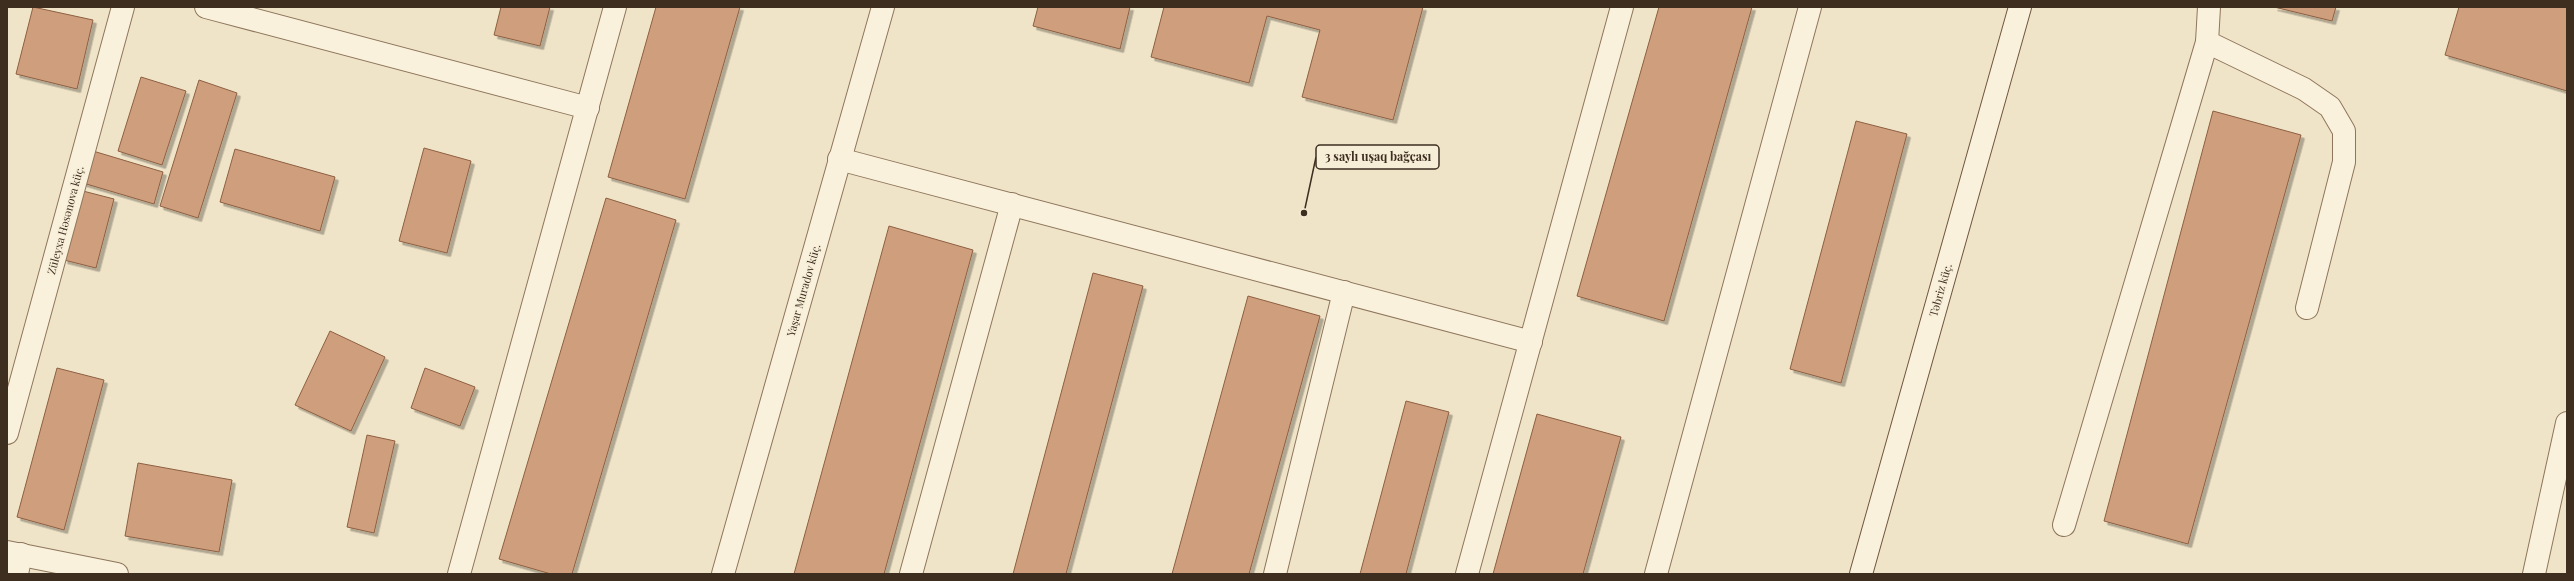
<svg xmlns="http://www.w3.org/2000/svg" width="2574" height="581" viewBox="0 0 2574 581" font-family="'Playfair Display',serif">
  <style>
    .building { fill: #cf9f7d; stroke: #8d5f41; filter: url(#shadow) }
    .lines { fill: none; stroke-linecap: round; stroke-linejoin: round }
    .service-casing { stroke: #8d765c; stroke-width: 24 }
    .minor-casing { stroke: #8d765c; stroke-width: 24 }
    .secondary-casing { stroke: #6f573f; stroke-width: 24 }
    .service { stroke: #faf1dc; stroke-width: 22 }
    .minor { stroke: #faf1dc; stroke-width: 22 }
    .secondary { stroke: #faf1dc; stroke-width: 22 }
    .labels { text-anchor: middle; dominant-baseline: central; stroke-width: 3; stroke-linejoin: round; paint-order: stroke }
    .street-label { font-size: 11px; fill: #3d2e20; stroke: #f7eed8 }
    .leader { fill: none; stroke: #3d2e20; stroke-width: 1.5 }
    .callout-dot { fill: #3d2e20; stroke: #f7eed8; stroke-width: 1.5 }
    .callout { fill: #f7eed8; stroke: #3d2e20; stroke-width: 1.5 }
    .callout-label { font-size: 12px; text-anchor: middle; font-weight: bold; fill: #3d2e20 }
  </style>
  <defs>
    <filter id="shadow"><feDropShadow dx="3.5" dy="3.5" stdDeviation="0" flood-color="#0004"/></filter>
  </defs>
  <rect width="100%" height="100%" fill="#f0e4c8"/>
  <g class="building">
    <path d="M33 7 93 20 77 89 16 74Z"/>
    <path d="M501 7H550L540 46 494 35Z"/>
    <path d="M656 7H740L685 199 608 177Z"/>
    <path d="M1038 7H1130L1120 49 1033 26Z"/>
    <path d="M1164 7H1423L1393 120 1302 97 1320 30 1267 16 1249 83 1151 57Z"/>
    <path d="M1659 7H1752L1664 321 1577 296Z"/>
    <path d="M2274 7H2336L2332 21Z"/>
    <path d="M2459 7H2567V91L2445 55Z"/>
    <path d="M141 77 186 91 162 165 118 151Z"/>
    <path d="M199 80 237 93 198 218 160 206Z"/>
    <path d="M2213 111 2301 135 2188 544 2104 521Z"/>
    <path d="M1856 121 1907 134 1841 383 1790 369Z"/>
    <path d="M424 148 471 161 447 253 399 241Z"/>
    <path d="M235 149 335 177 320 231 220 202Z"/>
    <path d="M93 151 163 172 154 204 83 183Z"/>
    <path d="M83 191 114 199 96 268 64 260Z"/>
    <path d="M606 198 676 220 572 574H551L499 559Z"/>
    <path d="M889 226 973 250 884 574H794Z"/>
    <path d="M1093 273 1143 286 1066 574H1013Z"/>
    <path d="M1248 296 1320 316 1249 574H1172Z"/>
    <path d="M330 331 385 357 351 431 295 405Z"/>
    <path d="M57 368 104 380 64 530 17 517Z"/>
    <path d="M425 368 475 387 460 426 411 408Z"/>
    <path d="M1406 401 1449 412 1406 574H1360Z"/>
    <path d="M1537 414 1621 437 1583 574H1493Z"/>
    <path d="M367 435 395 441 374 533 347 527Z"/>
    <path d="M138 463 232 480 219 552 125 536Z"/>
  </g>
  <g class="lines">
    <g class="service-casing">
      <g id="service">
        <path d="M206 7 588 108"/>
        <path d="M2209 7 2207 42 2304 89 2330 107 2344 131V162L2307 308"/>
        <path d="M839 159 1531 342"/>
        <path d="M2064 525 2207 42"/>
        <path d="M459 574 615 7"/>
        <path d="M911 574 1012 204"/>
        <path d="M1275 574 1344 292"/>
        <path d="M1467 574 1622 7"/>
        <path d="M1656 574 1810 7"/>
        <path d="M2534 574 2567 423"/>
      </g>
    </g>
    <g class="minor-casing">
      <g id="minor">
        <path d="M7 433 123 7"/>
        <path d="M7 552 117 574"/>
        <path d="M17 574 21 554"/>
        <path d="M723 574 883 7"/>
      </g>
    </g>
    <g class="secondary-casing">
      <path id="secondary" d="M1861 574 2020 7"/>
    </g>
    <use href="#service" class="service"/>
    <use href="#minor" class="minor"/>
    <use href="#secondary" class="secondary"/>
  </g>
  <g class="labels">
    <g class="street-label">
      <text transform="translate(65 220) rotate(-75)">Züleyxa Həsənova küç.</text>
      <text transform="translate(803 290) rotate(-74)">Yaşar Muradov küç.</text>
      <text transform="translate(1940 290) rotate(-74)">Təbriz küç.</text>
    </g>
  </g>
  <path class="leader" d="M1304 213L1316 157"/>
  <circle class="callout-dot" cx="1304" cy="213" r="4"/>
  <rect class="callout" x="1316" y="145" width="123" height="24" rx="4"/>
  <g class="callout-label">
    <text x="1378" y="161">3 saylı uşaq bağçası</text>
  </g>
  <rect width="2574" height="581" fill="none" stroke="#3d2e20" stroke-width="16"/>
</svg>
